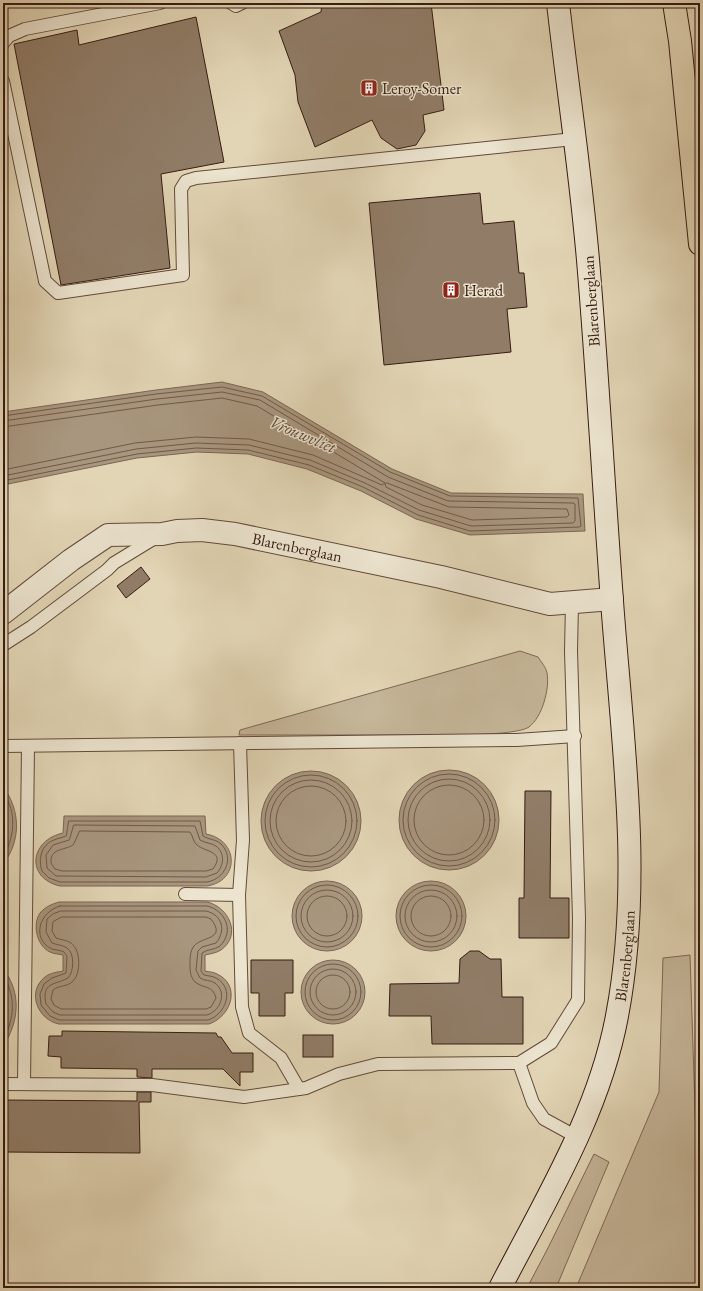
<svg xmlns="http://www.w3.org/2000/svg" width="703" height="1291" viewBox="0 0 703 1291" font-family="'EB Garamond',serif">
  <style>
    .green { fill: #c5b699; stroke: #7e6956 }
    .water { fill: #a8967e; stroke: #7b6553 }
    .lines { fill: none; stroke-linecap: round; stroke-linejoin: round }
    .shore { stroke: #705948; stroke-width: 1 }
    .building { fill: #907c67; stroke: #371c12 }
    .lane-casing { stroke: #624a3b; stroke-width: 14 }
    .street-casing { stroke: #624a3b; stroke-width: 24 }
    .secondary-casing { stroke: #371c12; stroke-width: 24 }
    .highway-casing { stroke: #371c12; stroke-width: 24 }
    .lane { stroke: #ece4cf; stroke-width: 12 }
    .street { stroke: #ece4cf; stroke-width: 22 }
    .secondary { stroke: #ece4cf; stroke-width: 22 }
    .highway { stroke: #e2d5b5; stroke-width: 22 }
    .labels { text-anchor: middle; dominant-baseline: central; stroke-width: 3; stroke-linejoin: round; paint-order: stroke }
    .poi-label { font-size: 16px; fill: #371c12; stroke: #ece4cf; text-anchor: start }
    .street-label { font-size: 16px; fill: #371c12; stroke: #ece4cf }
    .water-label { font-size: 17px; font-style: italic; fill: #5f4738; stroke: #ece4cf }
  </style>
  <rect width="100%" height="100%" fill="#e2d5b5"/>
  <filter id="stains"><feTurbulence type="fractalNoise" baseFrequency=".005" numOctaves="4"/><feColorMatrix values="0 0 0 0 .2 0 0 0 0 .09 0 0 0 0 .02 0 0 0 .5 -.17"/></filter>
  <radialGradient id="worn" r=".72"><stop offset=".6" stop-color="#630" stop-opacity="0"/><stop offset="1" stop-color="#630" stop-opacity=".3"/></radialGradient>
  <g class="green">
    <path d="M520 651 538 657C541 662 546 667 547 673 550 689 542 717 529 727 520 733 486 734 474 735H239L240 730Z"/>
    <path d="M690 955 700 1261V1269L694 1288H576L659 1092 663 958Z"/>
    <path d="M594 1154 609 1162 556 1288H527L549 1246Z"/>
  </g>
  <g class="water">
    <path d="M222 382 263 392 392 469 451 493 583 494 585 531 470 535 416 519 361 491 307 469 248 454 197 452 137 458 3 485V412L156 390Z"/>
    <circle cx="449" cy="820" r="50"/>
    <circle cx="311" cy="821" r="50"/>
    <path d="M3 787C21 810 21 842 3 864Z"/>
    <path d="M64 816H205L206 834C239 840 240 881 207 886H60C25 878 30 840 63 833Z"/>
    <circle cx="431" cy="916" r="35"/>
    <circle cx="327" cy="916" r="35"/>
    <path d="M59 902H207C229 907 242 935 221 950 216 953 210 954 205 955V971C209 972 214 972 217 974 241 985 232 1016 209 1024H59C38 1020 26 992 45 977 50 973 57 972 63 971V955C59 954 54 954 50 952 37 946 32 925 40 913 45 907 52 904 59 902Z"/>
    <circle cx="333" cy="992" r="32"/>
    <path d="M3 969C22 992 19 1023 3 1046Z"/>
  </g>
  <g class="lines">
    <g class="shore">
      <path d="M3 416 156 394 222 387 262 396 390 472 450 496 578 498 581 526 579 527 470 531 418 515 363 487 309 465 248 450 196 448 137 454 3 481"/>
      <path d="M3 421 157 399 222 392 260 400 388 477 448 501 573 503 575 504V521L573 523 471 526 419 510 365 483 310 460 249 445 196 443 136 449 3 476"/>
      <path d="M3 427 158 405 222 398 257 406 385 483 382 485 313 455 249 439 196 437 135 443 3 470"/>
      <path d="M387 483 449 507 567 509 569 515 567 517 472 520 422 505 386 487 385 484Z"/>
      <circle cx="449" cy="820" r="46"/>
      <circle cx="311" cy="821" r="46"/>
      <circle cx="449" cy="820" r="41"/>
      <circle cx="311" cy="821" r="41"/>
      <circle cx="449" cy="820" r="35"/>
      <circle cx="311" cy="821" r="35"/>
      <path d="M3 793C18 812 14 839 3 857"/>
      <path d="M3 803C9 818 9 833 3 848"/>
      <path d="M69 821H200L203 836C209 840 216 839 221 844 235 858 225 879 207 882H60L49 878 42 871C38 859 41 845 54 840 58 838 62 838 66 836Z"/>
      <path d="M74 825 195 826 200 840C205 843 211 843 216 846 225 853 224 865 217 873L206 877 56 876 47 868 46 855 53 845 69 840Z"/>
      <path d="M80 831 190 832C193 836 193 842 197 845 205 852 226 851 213 869L206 871H62L55 869 51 863C50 848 63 851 73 845Z"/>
      <circle cx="431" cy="916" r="31"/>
      <circle cx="327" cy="916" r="31"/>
      <circle cx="431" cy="916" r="26"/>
      <circle cx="327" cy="916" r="26"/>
      <circle cx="431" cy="916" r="20"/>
      <circle cx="327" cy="916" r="20"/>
      <path d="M60 906H207C225 910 235 931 220 946 215 950 207 949 202 953L201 971 204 975C208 976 213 976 216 978 236 989 225 1015 208 1020H59L50 1016 41 1005 40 994 44 984 52 978 66 973 67 956 64 952C60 950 56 950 52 949 31 939 39 912 60 906Z"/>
      <path d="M61 911H206C223 915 226 931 216 943L202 947 198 951 196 970 200 978C204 981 211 980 215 983 228 993 220 1011 207 1015H60L53 1012 46 1004C41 982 55 985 68 978 74 972 75 953 67 948 63 945 57 945 52 943L46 932 47 919 53 914Z"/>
      <path d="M62 917H206L211 919C227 940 202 936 194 946 190 951 190 958 190 964 190 971 190 976 195 982 204 989 213 985 216 998L211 1007 206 1009H61L54 1005 51 999 53 990C59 985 68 987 73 981 81 973 81 950 71 943 67 940 61 940 56 938L52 931 53 922Z"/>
      <circle cx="333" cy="992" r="28"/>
      <circle cx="333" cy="992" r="23"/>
      <circle cx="333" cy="992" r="17"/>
      <path d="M3 976C16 994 15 1020 3 1039"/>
      <path d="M3 987C9 1001 8 1015 3 1030"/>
    </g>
  </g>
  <g class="building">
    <path d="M322 3H431L444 110 423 115 425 131 416 145 397 149 381 138 372 120 315 147 298 102 295 75 279 31 321 12Z"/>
    <path d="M196 17 224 162 161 174 170 268 61 285 14 44 77 30 79 45Z"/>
    <path d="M480 193 483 224 514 221 519 273H524L527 307 507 309 511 352 384 365 369 203Z"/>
    <path d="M141 567 150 579 126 598 117 586Z"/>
    <path d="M525 791H551L550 898H569V938H519V898H524Z"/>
    <path d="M470 951H479L490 959H501L502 997H523V1044H432L431 1016H389L390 984 459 983 460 959Z"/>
    <path d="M251 960H293V993H285V1016H259V993H251Z"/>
    <path d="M62 1031 216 1033 218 1037H221L232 1053H253V1072H240V1086L223 1069H152V1078L137 1077V1069L61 1068V1057L48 1056 49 1036H62Z"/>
    <rect x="303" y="1035" width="30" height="22"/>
    <path d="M137 1092H151V1102H139L140 1153 3 1152V1100L137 1101Z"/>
  </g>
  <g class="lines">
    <g class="lane-casing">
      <g id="lane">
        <path d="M231 3 236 6 242 3"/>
        <path d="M3 43 9 36 25 29 160 3"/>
        <path d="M3 81 45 281 58 293 183 275 181 189 186 181 196 178 574 139"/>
        <path d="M3 645 31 627 107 570 114 563 155 538"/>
        <path d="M240 743 243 840 239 895 242 1007 249 1033 281 1058 299 1089"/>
        <path d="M3 746 517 740 575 736"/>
        <path d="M185 894 239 895"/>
        <path d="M519 1063 551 1043 578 1000 579 918 571 651 572 603"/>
        <path d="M3 1084 152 1085 244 1097 306 1088 339 1074 378 1064 519 1063 533 1103 544 1119 577 1137"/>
        <path d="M24 1084 28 746"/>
      </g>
    </g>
    <g class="street-casing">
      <g id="street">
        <path id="s1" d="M3 613 71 560 108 535 162 534 177 531 202 530 235 534 441 577 550 604 612 599"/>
      </g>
    </g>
    <g class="secondary-casing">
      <g id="secondary">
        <path id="s2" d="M500 1288C545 1201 599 1113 617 1016 643 879 622 739 612 601 604 492 598 382 589 272 582 182 568 92 558 3"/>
      </g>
    </g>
    <g class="highway-casing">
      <path id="highway" d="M674 3 680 41 700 244"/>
    </g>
    <use href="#lane" class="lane"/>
    <use href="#street" class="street"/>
    <use href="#secondary" class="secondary"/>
    <use href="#highway" class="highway"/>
  </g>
  <defs>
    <g id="building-square" transform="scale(0.9)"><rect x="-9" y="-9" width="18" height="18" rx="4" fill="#8f2418" stroke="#ece4cf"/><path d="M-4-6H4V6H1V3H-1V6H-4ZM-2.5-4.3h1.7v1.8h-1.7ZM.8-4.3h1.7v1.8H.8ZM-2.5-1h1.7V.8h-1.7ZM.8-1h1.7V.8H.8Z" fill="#fff"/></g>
  </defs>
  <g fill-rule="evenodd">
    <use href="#building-square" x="369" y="88"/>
    <use href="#building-square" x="451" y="290"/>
  </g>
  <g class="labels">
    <g class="poi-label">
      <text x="382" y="88">Leroy-Somer</text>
      <text x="464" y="290">Herad</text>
    </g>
    <g class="street-label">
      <text transform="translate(591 301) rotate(-94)">Blarenberglaan</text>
      <text stroke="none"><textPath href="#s1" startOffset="322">Blarenberglaan</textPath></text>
      <text stroke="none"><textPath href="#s2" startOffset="358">Blarenberglaan</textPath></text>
    </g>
    <g class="water-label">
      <text transform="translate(303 434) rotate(23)">Vrouwvliet</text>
    </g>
  </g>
  <rect width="703" height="1291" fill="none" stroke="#e2d5b5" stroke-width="16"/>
  <rect x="4" y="4" width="695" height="1283" fill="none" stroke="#371c12" stroke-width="2"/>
  <rect x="8" y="8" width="687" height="1275" fill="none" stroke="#371c12"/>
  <rect width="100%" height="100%" filter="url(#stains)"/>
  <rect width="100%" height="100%" fill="url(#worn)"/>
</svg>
